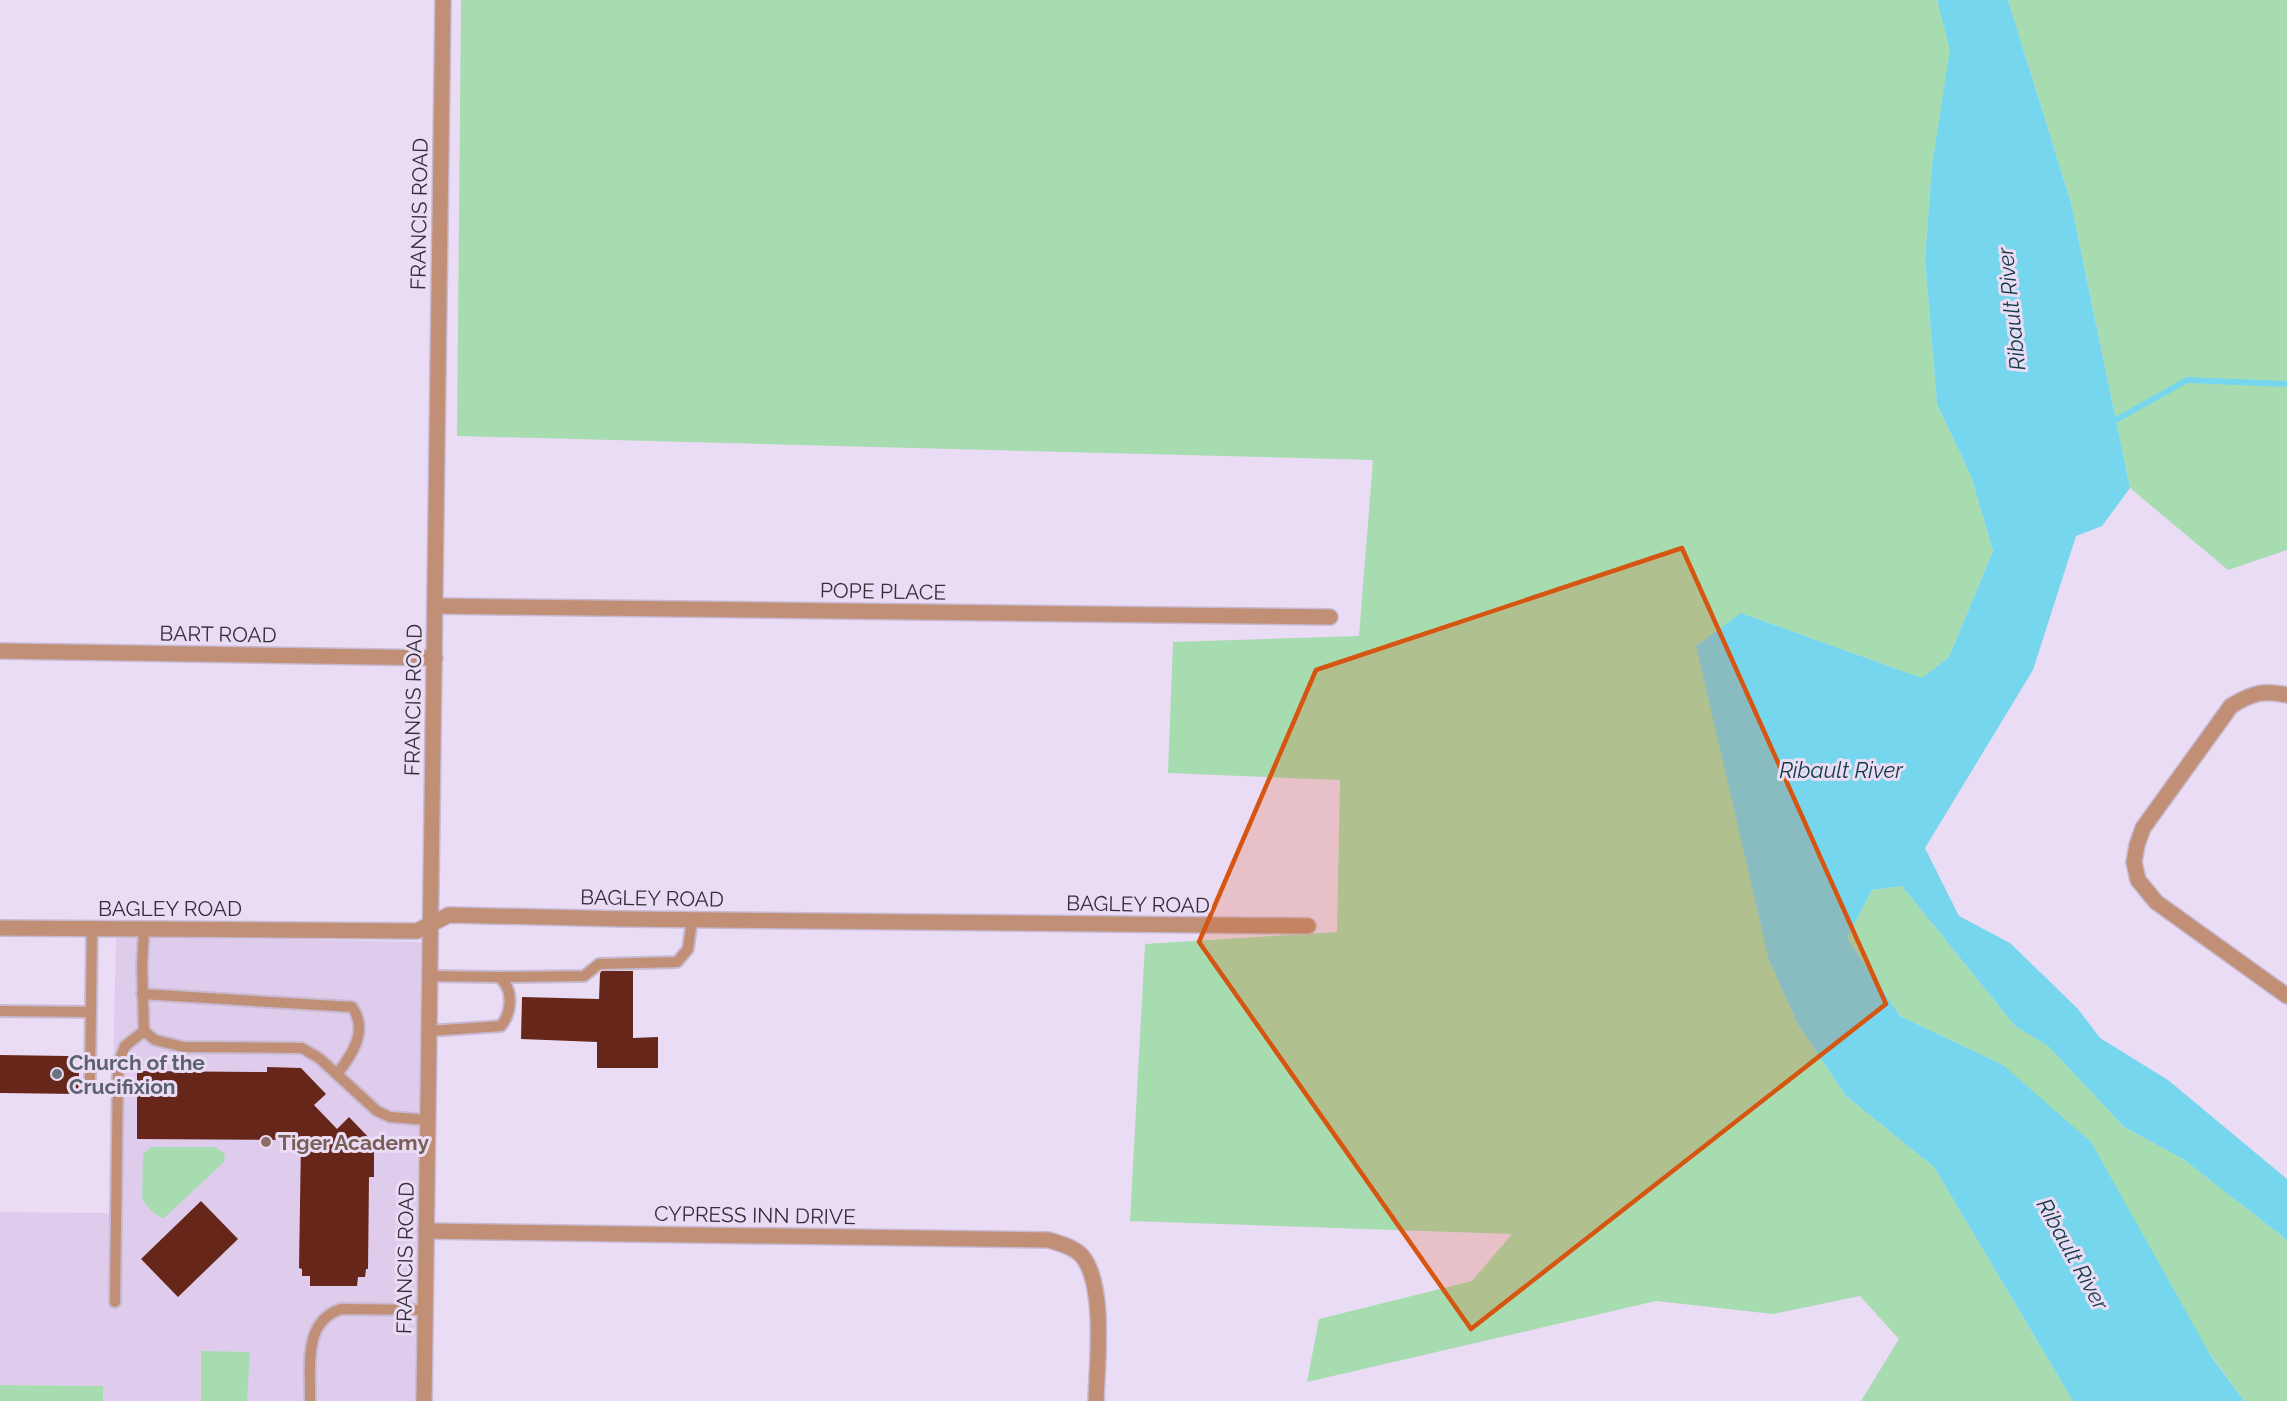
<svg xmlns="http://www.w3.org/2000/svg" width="2287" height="1401" viewBox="0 0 2287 1401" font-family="Raleway,sans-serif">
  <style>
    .built { fill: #dfccec }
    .green { fill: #a7dcb0 }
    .water { fill: #76d6ed }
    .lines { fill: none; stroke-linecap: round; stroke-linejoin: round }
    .stream { stroke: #76d6ed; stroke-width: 6 }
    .building { fill: #66261a }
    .service-casing { stroke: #c6b9d0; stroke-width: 14 }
    .minor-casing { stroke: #c6b9d0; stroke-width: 18 }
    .service { stroke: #c18f76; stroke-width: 10 }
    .minor { stroke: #c18f76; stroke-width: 15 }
    .marked { fill: #d65510; fill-opacity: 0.2; stroke: #d65510; stroke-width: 4.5; stroke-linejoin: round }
    .worship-dot { fill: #6b7280; stroke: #ebdcf6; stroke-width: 2 }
    .education-dot { fill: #8d6e63; stroke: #ebdcf6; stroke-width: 2 }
    .labels { text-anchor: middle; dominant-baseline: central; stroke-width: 6; stroke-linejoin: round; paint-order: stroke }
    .street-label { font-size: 21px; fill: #342f38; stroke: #ebdcf6 }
    .worship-label { font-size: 21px; font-weight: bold; fill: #5b616d; stroke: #ebdcf6; text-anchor: start }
    .education-label { font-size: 21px; font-weight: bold; fill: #785e54; stroke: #ebdcf6; text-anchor: start }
    .water-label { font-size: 22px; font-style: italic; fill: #103c46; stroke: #ebdcf6 }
  </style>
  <rect width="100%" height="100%" fill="#ebdcf6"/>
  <path class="built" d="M116 936 422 942 416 1401H103L102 1386 0 1385V1212L110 1213Z"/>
  <g class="green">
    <path d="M461 0H1937L1951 50 1932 165 1925 260 1937 404 1971 476 1993 551 1949 657 1922 678 1741 613 1769 960 1798 1025 1846 1096 1934 1167 2073 1401H1861L1899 1339 1860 1296 1773 1314 1656 1301 1307 1382 1319 1319 1472 1281 1512 1234 1130 1221 1145 944 1337 932 1340 780 1168 773 1173 642 1359 636 1373 460 457 436Z"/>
    <path d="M2008 0H2287V550L2228 570 2130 488 2071 203Z"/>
    <path d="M1902 886 2015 1026 2048 1046 2124 1127 2183 1159 2287 1240V1401H2244L2003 1065 1900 1016 1847 938 1872 890Z"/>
    <path d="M151 1147H215L224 1153 225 1161 164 1218C155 1216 145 1206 142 1197L143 1154Z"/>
    <path d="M201 1351 250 1352 247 1401H201Z"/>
    <path d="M0 1385 103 1386V1401H0Z"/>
  </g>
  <path class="water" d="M1937 0H2008L2071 203 2130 488 2102 526 2076 536 2033 670 1925 848 1959 916 2010 943 2078 1009 2100 1038 2168 1080 2287 1179V1240L2183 1159 2124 1127 2048 1046 2015 1026 1902 886 1872 890 1847 938 1900 1016 2003 1065 2091 1142 2211 1356 2244 1401H2073L1934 1167 1846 1096 1798 1025 1769 960 1696 646 1741 613 1922 678 1949 657 1993 551 1971 476 1937 404 1925 260 1932 165 1950 50Z"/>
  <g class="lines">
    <path class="stream" d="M2116 420 2187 380 2287 384"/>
  </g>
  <g class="building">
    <path d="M602 971H633V1038L658 1037V1068H597V1042L521 1039 522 997 599 999 600 973Z"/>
    <path d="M0 1055 69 1056 68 1067H79V1094L0 1093Z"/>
    <path d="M267 1067 301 1068 326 1094 314 1105 337 1129 349 1117 374 1143V1177H369L368 1269H366L365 1277H358L357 1286H310V1276H302V1269L299 1268 301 1140 137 1139V1071L267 1072Z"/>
    <path d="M201 1201 238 1239 178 1297 141 1259Z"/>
  </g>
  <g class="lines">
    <g class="service-casing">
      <g id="service">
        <path d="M144 929 142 966 144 1031 155 1040 184 1047 302 1048 319 1058 377 1111 390 1117 427 1120"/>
        <path d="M499 977 584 976 599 964 677 962 688 949 692 920"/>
        <path d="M142 994 352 1007C369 1030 352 1055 337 1074"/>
        <path d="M0 1011 91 1012"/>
        <path d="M429 1031 501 1026C512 1012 514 989 499 977L430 976"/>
        <path d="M90 1079 92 929"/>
        <path d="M115 1302 118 1065 125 1046 144 1031"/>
        <path d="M310 1401C311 1368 302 1322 341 1309L425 1310"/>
      </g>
    </g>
    <g class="minor-casing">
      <g id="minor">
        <path d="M435 606 1330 617"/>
        <path d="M0 651 435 658"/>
        <path d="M2287 695C2263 690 2252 693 2231 706L2143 828 2137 845 2134 862 2138 880 2156 902 2287 996"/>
        <path d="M0 928 417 931 449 915 626 919 1308 926"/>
        <path d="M426 1231 1049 1240C1061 1244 1074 1247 1082 1256 1106 1285 1097 1364 1096 1401"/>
        <path d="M424 1401 443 0"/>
      </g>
    </g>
    <use href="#service" class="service"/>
    <use href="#minor" class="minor"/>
  </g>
  <path class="marked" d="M1682 548 1886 1004 1471 1329 1199 942 1316 670Z"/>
  <circle class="worship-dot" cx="57" cy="1074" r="6"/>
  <circle class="education-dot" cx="266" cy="1142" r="6"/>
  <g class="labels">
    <g class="street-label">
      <text transform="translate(419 214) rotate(-89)">FRANCIS ROAD</text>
      <text transform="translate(883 591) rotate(1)">POPE PLACE</text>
      <text transform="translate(218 634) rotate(1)">BART ROAD</text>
      <text transform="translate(413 700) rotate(-89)">FRANCIS ROAD</text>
      <text transform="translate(652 898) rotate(1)">BAGLEY ROAD</text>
      <text transform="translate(1138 904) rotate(1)">BAGLEY ROAD</text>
      <text x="170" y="908">BAGLEY ROAD</text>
      <text transform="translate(755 1215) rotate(1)">CYPRESS INN DRIVE</text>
      <text transform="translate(405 1258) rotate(-89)">FRANCIS ROAD</text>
    </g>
    <g class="worship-label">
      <text x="69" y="1062">Church of the<tspan x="69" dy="24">Crucifixion</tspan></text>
    </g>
    <g class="education-label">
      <text x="278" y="1142">Tiger Academy</text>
    </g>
    <g class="water-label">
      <text transform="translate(2011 309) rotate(-96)">Ribault River</text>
      <text x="1841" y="770">Ribault River</text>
      <text transform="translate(2073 1254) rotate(61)">Ribault River</text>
    </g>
  </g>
</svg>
